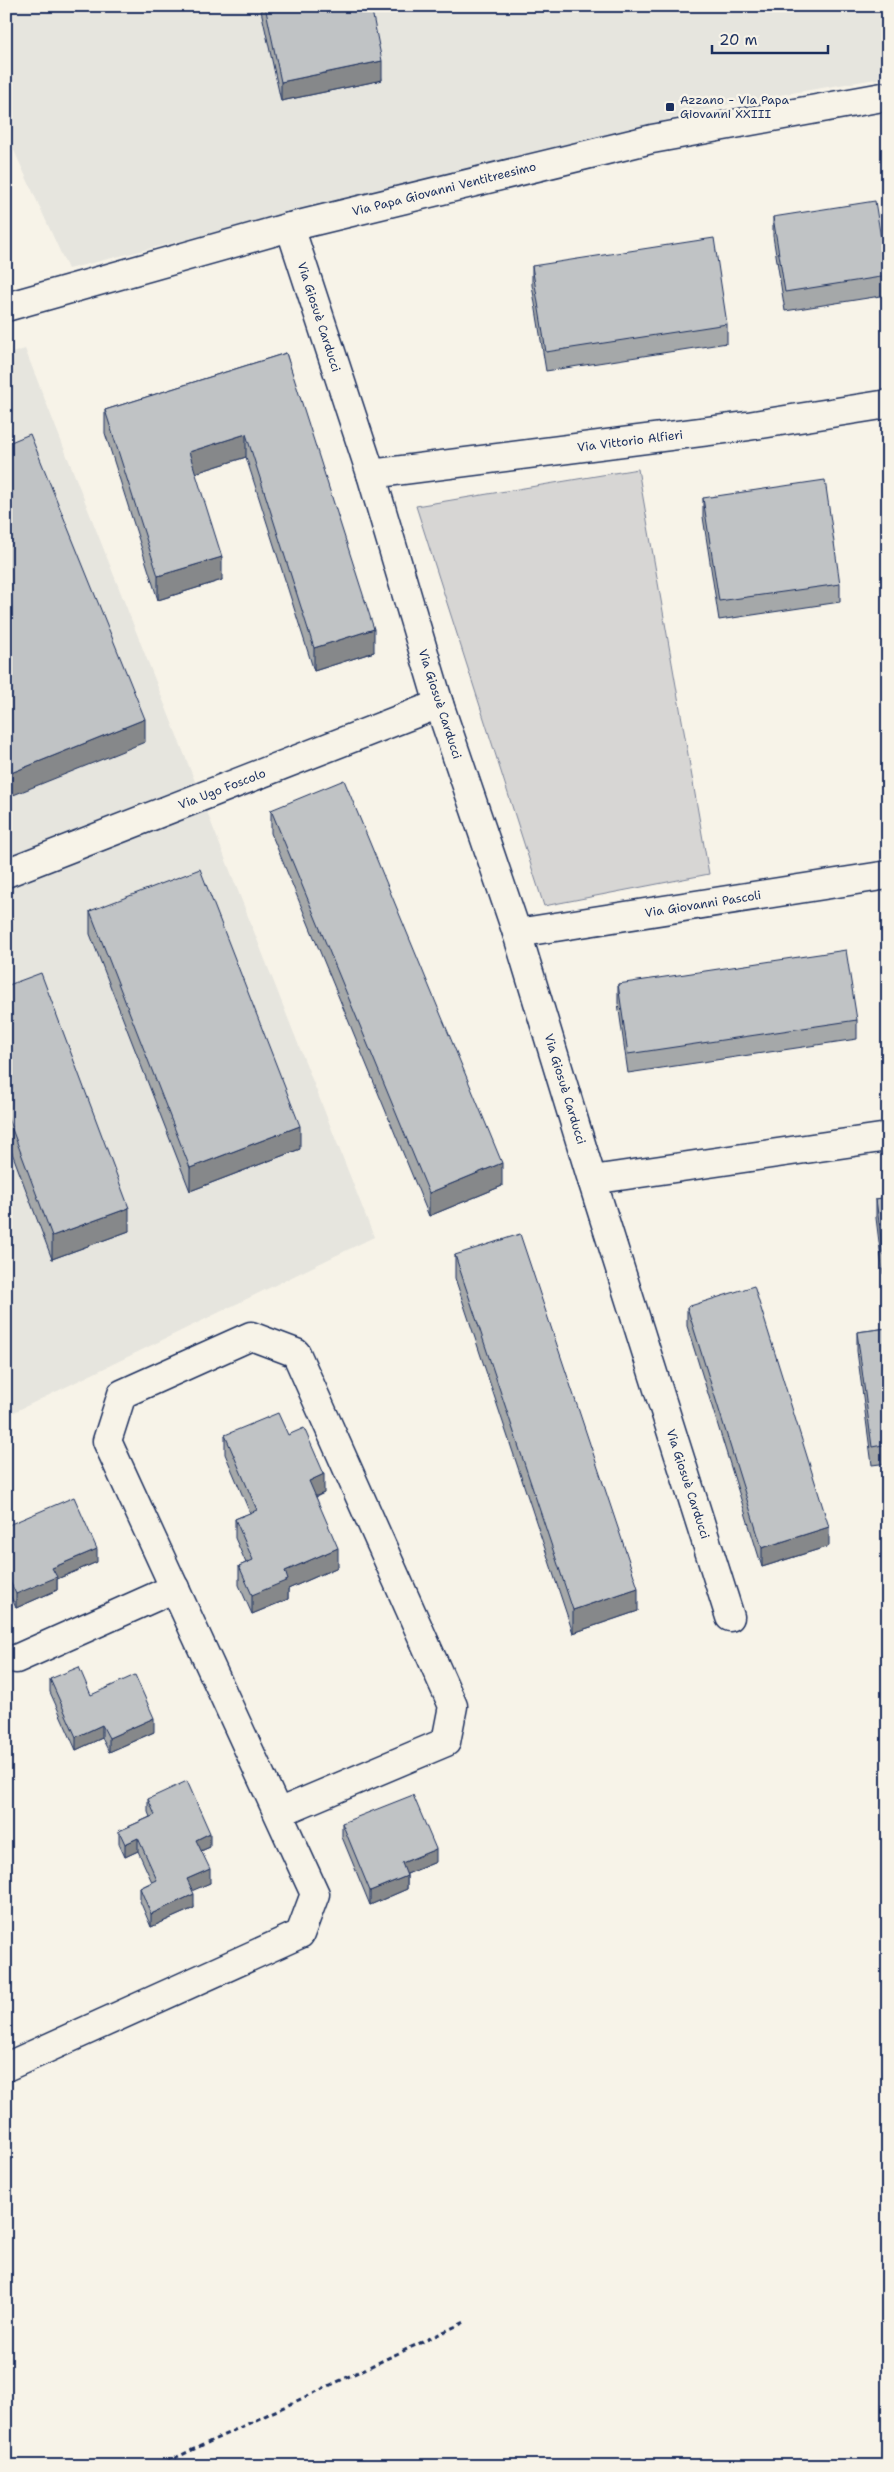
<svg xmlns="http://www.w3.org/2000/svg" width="894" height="2472" viewBox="0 0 894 2472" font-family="'Shantell Sans',sans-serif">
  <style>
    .built { fill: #e6e5de }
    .green { fill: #d7d6d4; stroke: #798299 }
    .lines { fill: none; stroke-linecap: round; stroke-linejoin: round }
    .minor-casing { stroke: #1b2f5e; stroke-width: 31 }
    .tertiary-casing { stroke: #1b2f5e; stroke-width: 31 }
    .path { stroke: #1b2f5e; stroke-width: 3; stroke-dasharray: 5 4; stroke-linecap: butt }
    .minor { stroke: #f7f3e8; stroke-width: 28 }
    .tertiary { stroke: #f7f3e8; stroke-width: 28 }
    .wall { fill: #a5a8a9; stroke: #1b2f5e }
    .shaded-wall { fill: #86888a; stroke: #1b2f5e }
    .building { fill: #c0c3c5; stroke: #1b2f5e }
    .poi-dot { fill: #1b2f5e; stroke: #f7f3e8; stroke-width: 2 }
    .labels { text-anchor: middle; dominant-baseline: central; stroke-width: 5; stroke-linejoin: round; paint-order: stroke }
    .poi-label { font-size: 12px; fill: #1b2f5e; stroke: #f7f3e8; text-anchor: start }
    .street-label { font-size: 12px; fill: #1b2f5e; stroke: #f7f3e8 }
  </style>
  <rect width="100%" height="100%" fill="#f7f3e8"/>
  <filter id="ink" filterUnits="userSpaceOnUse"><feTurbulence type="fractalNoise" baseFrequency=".02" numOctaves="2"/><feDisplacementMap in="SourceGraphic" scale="10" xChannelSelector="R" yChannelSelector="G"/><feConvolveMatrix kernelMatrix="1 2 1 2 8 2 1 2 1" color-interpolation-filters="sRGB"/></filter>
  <g filter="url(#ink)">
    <g class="built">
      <path d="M6 6H888V77L738 102 68 269 6 133Z"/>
      <path d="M25 349 374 1237 6 1416V355Z"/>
    </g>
    <path class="green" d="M638 469 709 874 544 906 416 506Z"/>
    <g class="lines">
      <g class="minor-casing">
        <g id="minor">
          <path d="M290 227 371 474 439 704 517 933 592 1180 730 1617"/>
          <path d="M371 474 748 426 888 404"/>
          <path d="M6 873 439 704"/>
          <path d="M517 933 888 875"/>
          <path d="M592 1180 888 1137"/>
          <path d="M16 1659 175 1588"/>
          <path d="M6 2067 300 1934 315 1894 107 1441 122 1394 251 1336 296 1353 453 1706 446 1742 278 1813"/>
        </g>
      </g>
      <g class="tertiary-casing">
        <path id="tertiary" d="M6 307 290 227 652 139 888 96"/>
      </g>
      <path class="path" d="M158 2466 467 2321"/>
      <use href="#minor" class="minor"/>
      <use href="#tertiary" class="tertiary"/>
    </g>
    <g class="wall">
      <path d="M260 6H371L382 80 281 101Z"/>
      <path d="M773 217 887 276V295L785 311 773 236Z"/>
      <path d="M532 266 727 324V343L546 371 532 285Z"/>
      <path d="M286 353 374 652 314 671 246 457 195 473 222 580 158 600 105 433V410Z"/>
      <path d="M703 498 840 584V602L719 620 703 517Z"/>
      <path d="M271 810 502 1186 429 1216 271 833Z"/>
      <path d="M90 911 300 1149 190 1191 90 934Z"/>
      <path d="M618 984 857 1020V1039L628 1073 618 1003Z"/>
      <path d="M6 986 129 1231 52 1259 6 1137Z"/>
      <path d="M888 1197V1273L883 1274 876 1218V1199Z"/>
      <path d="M455 1255 638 1611 573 1633 455 1278Z"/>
      <path d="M687 1307 829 1546 762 1567 687 1326Z"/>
      <path d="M888 1328V1463L872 1465 857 1351V1332Z"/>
      <path d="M225 1435H288L324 1493 316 1497 338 1567 288 1589V1599L252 1614 239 1585V1566L246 1563 235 1538V1519L250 1513 225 1454Z"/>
      <path d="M6 1526 97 1562 57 1579V1590L16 1608 6 1586Z"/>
      <path d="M50 1679 91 1695 154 1732 109 1752 102 1738 76 1750 50 1692Z"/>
      <path d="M148 1799 210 1847 201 1851 210 1883 192 1890 194 1908 151 1927 140 1901V1888L152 1882 138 1851 125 1857 119 1844V1831L150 1817 148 1812Z"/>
      <path d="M342 1823 436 1862 407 1874V1889L370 1905 342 1837Z"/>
    </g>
    <g class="shaded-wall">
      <path d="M382 61V80L281 101V82Z"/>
      <path d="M246 434V457L189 475V452Z"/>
      <path d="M222 557V580L158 600V576Z"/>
      <path d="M374 629V652L314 671V648Z"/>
      <path d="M145 719V742L6 798V775Z"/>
      <path d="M300 1126V1149L190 1191V1168Z"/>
      <path d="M502 1163V1186L429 1216V1193Z"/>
      <path d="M129 1208V1231L52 1259V1236Z"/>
      <path d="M324 1474V1493L309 1499V1481Z"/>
      <path d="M829 1527V1546L762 1567V1548Z"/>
      <path d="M338 1548V1567L288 1589V1599L252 1614V1595L285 1571Z"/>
      <path d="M97 1549V1562L57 1579V1590L16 1608V1594L52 1568Z"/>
      <path d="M638 1588V1611L573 1633V1610Z"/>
      <path d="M154 1718V1732L109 1752V1738Z"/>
      <path d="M102 1725V1738L76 1750V1737Z"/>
      <path d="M210 1833V1847L196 1853V1840Z"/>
      <path d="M138 1838V1851L125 1857V1844Z"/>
      <path d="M436 1849V1862L402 1876V1863Z"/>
      <path d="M210 1869V1883L187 1893V1879Z"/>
      <path d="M407 1876V1889L370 1905V1891Z"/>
      <path d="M194 1894V1908L151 1927V1914Z"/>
    </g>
    <g class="building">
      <path d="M265 6H371L382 61 281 82Z"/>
      <path d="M875 201 887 276 785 292 773 217Z"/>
      <path d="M714 238 727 324 546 352 532 266Z"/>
      <path d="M286 353 374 629 314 648 246 434 189 452 222 557 158 576 105 410Z"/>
      <path d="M30 434 145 719 6 775V444Z"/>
      <path d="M825 480 840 584 719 601 703 498Z"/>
      <path d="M344 780 502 1163 429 1193 271 810Z"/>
      <path d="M200 869 300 1126 190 1168 90 911Z"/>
      <path d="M846 950 857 1020 628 1054 618 984Z"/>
      <path d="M41 973 129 1208 52 1236 6 1113V986Z"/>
      <path d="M888 1197V1254L883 1255 876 1199Z"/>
      <path d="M520 1234 638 1588 573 1610 455 1255Z"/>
      <path d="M754 1286 829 1527 762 1548 687 1307Z"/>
      <path d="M888 1328V1444L872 1447 857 1332Z"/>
      <path d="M278 1413 288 1435 304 1428 324 1474 309 1481 338 1548 285 1571 288 1580 252 1595 239 1566 253 1560 235 1519 257 1510 225 1435Z"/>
      <path d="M74 1497 97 1549 52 1568 57 1577 16 1594 6 1573V1526Z"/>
      <path d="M79 1667 91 1695 135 1675 154 1718 109 1738 102 1725 76 1737 50 1679Z"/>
      <path d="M187 1781 210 1833 196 1840 210 1869 187 1879 194 1894 151 1914 140 1888 157 1880 138 1838 125 1844 119 1831 155 1815 148 1799Z"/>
      <path d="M413 1795 436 1849 402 1863 407 1876 370 1891 342 1823Z"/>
    </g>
  </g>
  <rect class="poi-dot" x="665" y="102" width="10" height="10" rx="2.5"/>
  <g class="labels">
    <g class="poi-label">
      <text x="680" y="100">Azzano - Via Papa<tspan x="680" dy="14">Giovanni XXIII</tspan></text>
    </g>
    <g class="street-label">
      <text transform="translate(444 189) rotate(-14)">Via Papa Giovanni Ventitreesimo</text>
      <text transform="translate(319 317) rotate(72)">Via Giosuè Carducci</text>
      <text transform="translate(630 441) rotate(-7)">Via Vittorio Alfieri</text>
      <text transform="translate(440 704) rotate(72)">Via Giosuè Carducci</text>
      <text transform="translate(222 789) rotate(-21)">Via Ugo Foscolo</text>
      <text transform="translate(703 904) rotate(-9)">Via Giovanni Pascoli</text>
      <text transform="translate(565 1089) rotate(73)">Via Giosuè Carducci</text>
      <text transform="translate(688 1484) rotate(72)">Via Giosuè Carducci</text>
    </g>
  </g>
  <rect width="894" height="2472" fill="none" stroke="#f7f3e8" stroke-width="25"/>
  <rect x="12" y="12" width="869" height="2447" fill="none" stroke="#1b2f5e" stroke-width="2" filter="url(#ink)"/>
  <path d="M712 45v8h116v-8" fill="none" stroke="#1b2f5e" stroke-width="2.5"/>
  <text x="719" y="45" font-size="15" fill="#1b2f5e" stroke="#f7f3e8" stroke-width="4" paint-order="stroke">20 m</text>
</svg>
